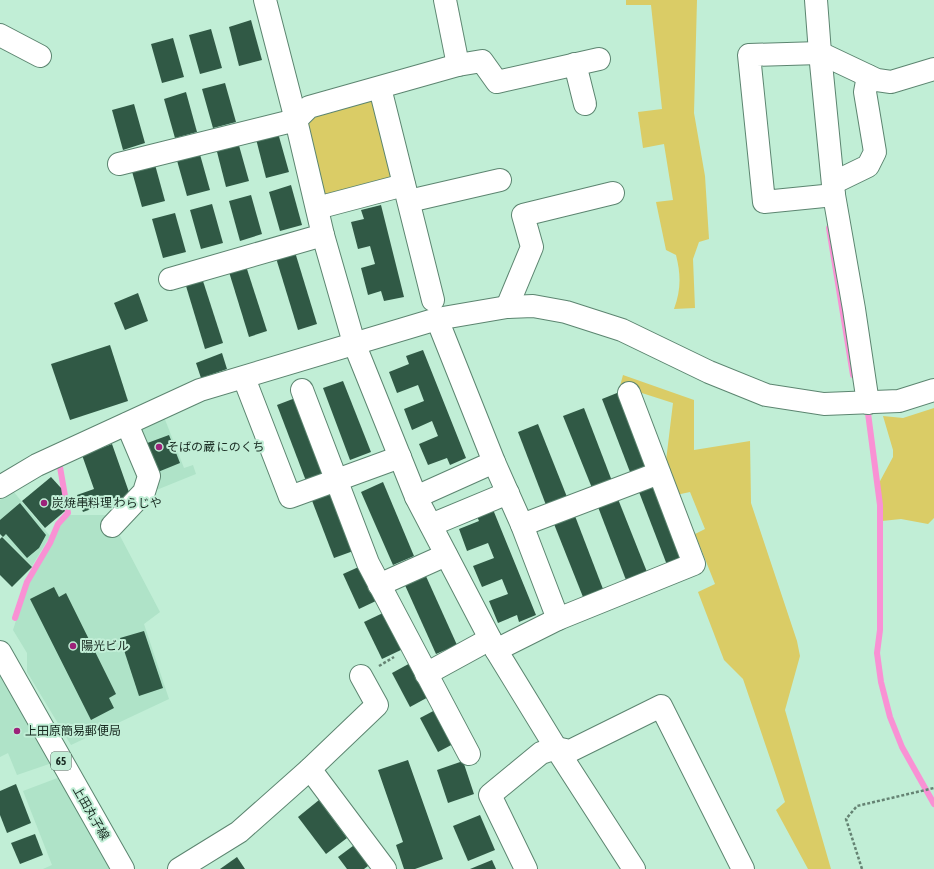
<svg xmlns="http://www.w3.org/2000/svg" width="934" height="869" viewBox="0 0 934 869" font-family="'Asap Condensed','Noto Sans JP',sans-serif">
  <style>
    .built { fill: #afe3c8 }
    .green { fill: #dacc66 }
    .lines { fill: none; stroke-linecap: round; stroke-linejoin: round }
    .stream { stroke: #f991d4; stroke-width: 6 }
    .building { fill: #305945 }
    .minor-casing { stroke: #5c8570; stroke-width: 24 }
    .major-casing { stroke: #5c8570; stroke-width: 24 }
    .path { stroke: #658373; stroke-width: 2.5; stroke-dasharray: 3 2; stroke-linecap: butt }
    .minor { stroke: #fff; stroke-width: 22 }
    .major { stroke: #fff; stroke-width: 22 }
    .poi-dot { fill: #9c227a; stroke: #c1eed6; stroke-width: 1.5 }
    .labels { text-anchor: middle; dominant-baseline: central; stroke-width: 4; stroke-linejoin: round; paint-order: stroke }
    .shield { fill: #c1eed6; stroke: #4a6457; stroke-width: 1 }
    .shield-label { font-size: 11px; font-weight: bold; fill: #172920 }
    .poi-label { font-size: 12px; fill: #172920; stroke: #c1eed6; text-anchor: start }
    .street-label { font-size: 12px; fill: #172920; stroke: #c1eed6 }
  </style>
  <rect width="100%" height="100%" fill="#c1eed6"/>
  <g class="built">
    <path d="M164 417 184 468 193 465 196 474 149 493 135 429Z"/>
    <path d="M13 491 50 536 32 566 0 534V500Z"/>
    <path d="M70 515H109L160 612 144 624 169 699 71 745 27 672V653L13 630 28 583 52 544 61 523Z"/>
    <path d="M0 672 52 763 17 775 8 753 0 757Z"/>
    <path d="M60 777 110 869H43L52 865 23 791Z"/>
  </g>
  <g class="green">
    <path d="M626 0H697L694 113 705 176 709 239 699 242 693 259 695 308 674 309C681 290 681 275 676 255L666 250 656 202 673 200 664 144 643 148 638 112 662 109 651 5H626Z"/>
    <path d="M372 98 399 175 337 198 325 194 307 128 313 116Z"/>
    <path d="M623 375 694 400V450L750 441 751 503 797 641 800 656 785 710 831 869H808L776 810 785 802 743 679 724 660 698 592 715 584 695 534 705 529 690 492 676 495 665 469 673 403 620 386Z"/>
    <path d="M934 408V518L928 524 901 519 882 521 879 483 893 457V450L883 416 903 418Z"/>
  </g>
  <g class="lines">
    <g class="stream">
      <path d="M829 228 853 375"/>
      <path d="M868 413 880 505V630L877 653 881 682 890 717 902 747 934 804"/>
      <path d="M15 618 27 582 50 543 58 524 68 513 60 467"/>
    </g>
  </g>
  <g class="building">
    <path d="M251 20 262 60 239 66 229 27Z"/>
    <path d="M211 29 222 68 200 74 189 35Z"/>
    <path d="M173 38 184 77 162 83 151 44Z"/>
    <path d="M225 83 236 122 213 128 202 89Z"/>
    <path d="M186 92 197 132 175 138 164 99Z"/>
    <path d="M134 104 145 143 123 150 112 110Z"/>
    <path d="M278 133 289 172 266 178 256 139Z"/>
    <path d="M238 142 249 181 226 187 216 148Z"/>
    <path d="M199 151 210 190 187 196 176 157Z"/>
    <path d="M154 161 165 201 142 207 131 168Z"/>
    <path d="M291 185 302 225 280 231 269 192Z"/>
    <path d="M251 195 262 234 240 241 229 201Z"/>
    <path d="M212 204 223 243 201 249 190 210Z"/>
    <path d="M381 205 404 297 384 301 381 291 368 295 361 268 375 264 370 246 358 249 351 222 364 219 361 210Z"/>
    <path d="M175 213 186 252 163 258 152 219Z"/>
    <path d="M295 252 317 324 298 330 276 258Z"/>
    <path d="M246 266 267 331 249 337 229 272Z"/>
    <path d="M203 281 223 343 205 349 186 286Z"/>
    <path d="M138 293 148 321 125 330 114 303Z"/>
    <path d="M110 345 128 401 70 420 51 364Z"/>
    <path d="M423 350 466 458 450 465 447 458 428 465 419 444 438 436 432 421 412 430 404 409 424 401 418 385 397 393 389 372 409 364 406 356Z"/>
    <path d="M222 353 227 369 201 378 196 363Z"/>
    <path d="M343 381 371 452 350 460 323 388Z"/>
    <path d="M622 391 651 464 630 472 602 399Z"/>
    <path d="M298 397 327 473 306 481 277 405Z"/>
    <path d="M584 408 612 481 592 488 563 416Z"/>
    <path d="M538 424 567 497 546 505 518 432Z"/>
    <path d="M169 435 180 463 153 474 142 445Z"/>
    <path d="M112 444 130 495 83 512 77 495 94 489 82 455Z"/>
    <path d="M51 477 61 488 65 511 45 528 22 501Z"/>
    <path d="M383 482 414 556 393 565 361 492Z"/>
    <path d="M659 484 688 557 667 565 639 492Z"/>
    <path d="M332 490 356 550 334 558 311 498Z"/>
    <path d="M618 499 647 572 626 580 598 507Z"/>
    <path d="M20 503 46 535 39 548 27 558 6 534 3 537 0 534V520Z"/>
    <path d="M492 507 536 615 519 622 517 615 498 623 489 601 508 594 502 579 482 587 473 566 494 558 488 543 467 551 459 529 479 521 476 514Z"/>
    <path d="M575 516 603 589 583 597 554 524Z"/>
    <path d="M2 537 32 567 12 587 0 575V539Z"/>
    <path d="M363 565 378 600 359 609 343 574Z"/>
    <path d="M425 574 457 645 436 654 404 583Z"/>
    <path d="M54 587 59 597 66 593 116 694 109 698 114 708 91 720 30 599Z"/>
    <path d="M385 612 403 649 382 659 364 622Z"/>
    <path d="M144 631 163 688 139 696 120 638Z"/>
    <path d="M414 661 432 695 410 707 392 673Z"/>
    <path d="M439 708 457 742 438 752 420 718Z"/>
    <path d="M408 760 443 859 415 869H404L396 845 403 842 378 770Z"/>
    <path d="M463 761 474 794 448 803 437 770Z"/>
    <path d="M16 784 31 823 7 833 0 815V791Z"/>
    <path d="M319 800 347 838 326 854 298 817Z"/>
    <path d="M480 815 495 850 468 861 453 826Z"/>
    <path d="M35 834 43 855 20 864 11 843Z"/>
    <path d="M357 843 372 863 364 869H347L338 857Z"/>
    <path d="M237 857 245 869H220Z"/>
    <path d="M492 860 496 869H470Z"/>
  </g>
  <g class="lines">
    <g class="minor-casing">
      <g id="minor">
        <path d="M265 0 296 120 323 235 354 343 416 497 496 650 556 748 634 869"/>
        <path d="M445 0 458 65"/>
        <path d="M816 0 820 53 834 195 854 309 868 403"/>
        <path d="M0 35 40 56"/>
        <path d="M575 64 585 104"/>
        <path d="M380 88 433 300"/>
        <path d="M119 164 296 120 309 107 458 65 482 61 497 82 599 59"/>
        <path d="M833 183 868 166 875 152 865 92 868 76"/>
        <path d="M834 195 764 202 749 55 820 53 877 80 891 82 934 69"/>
        <path d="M409 201 500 180"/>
        <path d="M317 208 404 185"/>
        <path d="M170 279 323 235"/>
        <path d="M507 307 532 247 523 215 613 193"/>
        <path d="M437 319 494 462 522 525 558 619"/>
        <path d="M244 378 290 497 400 457"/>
        <path d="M302 390 368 563 469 754"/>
        <path d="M0 487 37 465 200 390 437 319 507 307 533 306 566 312 622 330 709 372 766 395 824 404 899 401 934 390"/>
        <path d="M416 497 494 462"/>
        <path d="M431 525 508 493"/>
        <path d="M522 525 659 473"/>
        <path d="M112 526 144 492 149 476 127 424"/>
        <path d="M379 585 446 555"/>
        <path d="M496 650 558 619 694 564 629 393"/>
        <path d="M426 674 490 639"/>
        <path d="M310 769 385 869"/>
        <path d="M179 869 239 832 310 769 377 705 361 676"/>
        <path d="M526 869 490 795 541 753 556 748 570 751 661 706 743 869"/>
      </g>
    </g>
    <g class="major-casing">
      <path id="major" d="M0 652 123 869"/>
    </g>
    <g class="path">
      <path d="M379 666 394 657"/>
      <path d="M862 869 846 819 857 806 934 788"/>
    </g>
    <use href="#minor" class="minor"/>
    <use href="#major" class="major"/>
  </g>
  <g class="poi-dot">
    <circle cx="159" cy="447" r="4"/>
    <circle cx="44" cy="503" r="4"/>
    <circle cx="73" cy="646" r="4"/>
    <circle cx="17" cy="731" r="4"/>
  </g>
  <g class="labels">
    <rect class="shield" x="51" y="752" width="20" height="18" rx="3"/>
    <g class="shield-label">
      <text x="61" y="761">65</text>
    </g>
    <g class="poi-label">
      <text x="167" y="447">そばの蔵 にのくち</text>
      <text x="52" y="503">炭焼串料理 わらじや</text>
      <text x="81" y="646">陽光ビル</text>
      <text x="25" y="731">上田原簡易郵便局</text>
    </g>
    <g class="street-label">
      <text transform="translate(91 813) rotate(60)">上田丸子線</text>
    </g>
  </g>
</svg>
